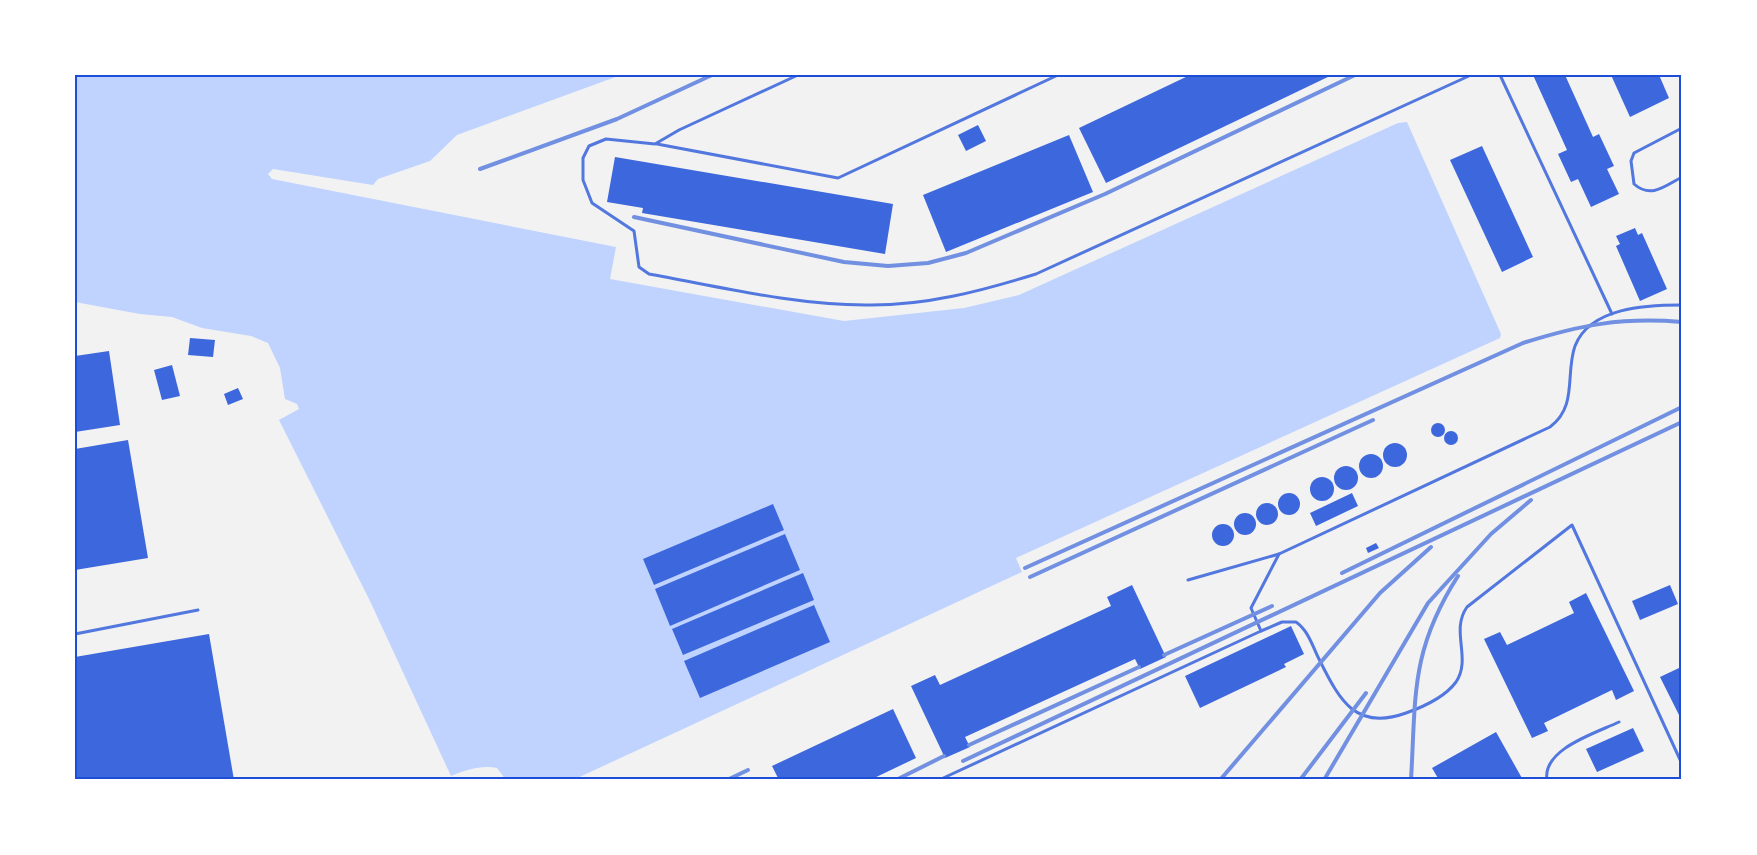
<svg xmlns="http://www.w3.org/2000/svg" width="1757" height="855" viewBox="0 0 1757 855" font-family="Raleway,sans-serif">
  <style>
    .water { fill: #bfd3fe }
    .building { fill: #3d67dc }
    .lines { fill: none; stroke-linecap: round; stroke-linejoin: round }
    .service { stroke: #5277de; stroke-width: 3 }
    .rail { stroke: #7290e2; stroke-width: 4 }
    .neatline { fill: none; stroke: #1d4ed8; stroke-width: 2 }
  </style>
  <rect width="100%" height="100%" fill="#f2f2f2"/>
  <path class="water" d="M75 75H621L457 135 430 161 378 179 373 185 273 169 268 174 272 179 616 247 610 279 844 321 964 308 1019 295 1398 123 1407 122 1501 334 1500 338 1016 558 1022 572 573 780H506L497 768C482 765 465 770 451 776L370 601 279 420 299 409 297 404 285 399 280 368 268 343 251 336 202 328 172 317 140 314 75 302Z"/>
  <g class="building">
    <path d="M1190 75H1332L1106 183 1079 128Z"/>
    <path d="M1533 75H1565L1593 137 1599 134 1614 166 1607 169 1619 194 1591 207 1578 179 1571 182 1558 154 1567 150Z"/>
    <path d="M1611 75H1659L1669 98 1630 117Z"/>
    <path d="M978 125 986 141 966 151 958 135Z"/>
    <path d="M1069 135 1093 192 946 252 923 195Z"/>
    <path d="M1482 146 1533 257 1502 272 1450 160Z"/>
    <path d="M615 157 893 204 885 254 642 213 643 208 607 202Z"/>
    <path d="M1635 228 1638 235 1642 233 1667 289 1640 301 1616 246 1620 244 1616 236Z"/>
    <path d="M190 338 215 340 213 357 188 355Z"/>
    <path d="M109 351 120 425 75 432V356Z"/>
    <path d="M172 365 180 396 162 400 154 370Z"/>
    <path d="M238 388 243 399 228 405 224 394Z"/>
    <circle cx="1438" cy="430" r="7"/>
    <circle cx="1451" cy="438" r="7"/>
    <path d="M128 440 148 558 75 570V449Z"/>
    <circle cx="1395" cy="455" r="12"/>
    <circle cx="1371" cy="466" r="12"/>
    <circle cx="1346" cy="478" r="12"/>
    <circle cx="1322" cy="489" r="12"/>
    <circle cx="1289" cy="504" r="11"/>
    <path d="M1352 493 1358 506 1316 526 1310 513Z"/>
    <circle cx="1267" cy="514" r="11"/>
    <path d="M773 504 784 530 654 585 643 559Z"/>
    <circle cx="1245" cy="524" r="11"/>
    <circle cx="1223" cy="535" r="11"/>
    <path d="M785 534 800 570 670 626 655 589Z"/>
    <path d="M1376 543 1379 548 1368 553 1366 548Z"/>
    <path d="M803 573 814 600 683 655 672 629Z"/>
    <path d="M1132 585 1166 657 1140 669 1135 659 965 737 970 747 945 758 911 686 935 675 940 685 1111 606 1107 597Z"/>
    <path d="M1670 585 1678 604 1640 620 1632 601Z"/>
    <path d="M1586 593 1634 691 1616 700 1612 690 1544 723 1548 731 1532 738 1484 639 1500 632 1507 645 1574 613 1569 602Z"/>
    <path d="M814 605 830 642 700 698 684 661Z"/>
    <path d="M1291 626 1304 654 1284 664 1286 667 1200 708 1185 676Z"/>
    <path d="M209 634 234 780H75V657Z"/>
    <path d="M1679 668 1682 675V713L1679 715 1660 677Z"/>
    <path d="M893 709 916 758 870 780H779L772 766Z"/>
    <path d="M1633 728 1644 751 1597 772 1586 749Z"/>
    <path d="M1496 732 1523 780H1439L1432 768Z"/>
  </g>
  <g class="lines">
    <g class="service">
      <path d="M798 75 679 130 655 144 606 139 589 146 583 158V180L592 203 634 231 639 267 649 274C721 287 794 305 866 305 925 306 981 291 1036 274L1471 75"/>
      <path d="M1500 75 1612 314"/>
      <path d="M1682 128 1634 153 1631 161 1634 184C1651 199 1665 186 1682 177"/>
      <path d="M657 144 838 178 1058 75"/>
      <path d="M1279 554 1251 608 1261 631 1282 622H1296C1309 631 1313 648 1320 661 1340 701 1356 731 1406 713 1423 707 1445 697 1456 682 1472 658 1450 631 1467 607L1572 525 1682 764"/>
      <path d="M1188 580 1279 554 1550 427C1578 406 1565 374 1575 346 1590 307 1647 305 1682 305"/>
      <path d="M75 634 198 610"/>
      <path d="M939 780 1261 631"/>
      <path d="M1547 780C1542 749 1596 733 1619 722"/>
    </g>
    <g class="rail">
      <path d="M480 169 617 119 712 75"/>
      <path d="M634 217 844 262 888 266 928 263 966 253 1105 194 1355 75"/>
      <path d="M1025 568 1523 343C1580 325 1621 317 1682 322"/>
      <path d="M1342 573 1682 407"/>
      <path d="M1030 577 1373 420"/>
      <path d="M1164 655 1272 606"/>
      <path d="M969 745 1139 667"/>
      <path d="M963 761 1682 422"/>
      <path d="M727 780 748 770"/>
      <path d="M896 780 944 756"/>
      <path d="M1220 780 1380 593 1431 547"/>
      <path d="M1300 780 1366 693"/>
      <path d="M1324 780 1428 603 1491 534 1531 500"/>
      <path d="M1411 780C1416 696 1410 651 1458 576"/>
    </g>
  </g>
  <rect width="1757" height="855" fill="none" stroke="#ffffff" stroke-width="153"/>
  <rect x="76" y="76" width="1604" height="702" class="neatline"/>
</svg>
